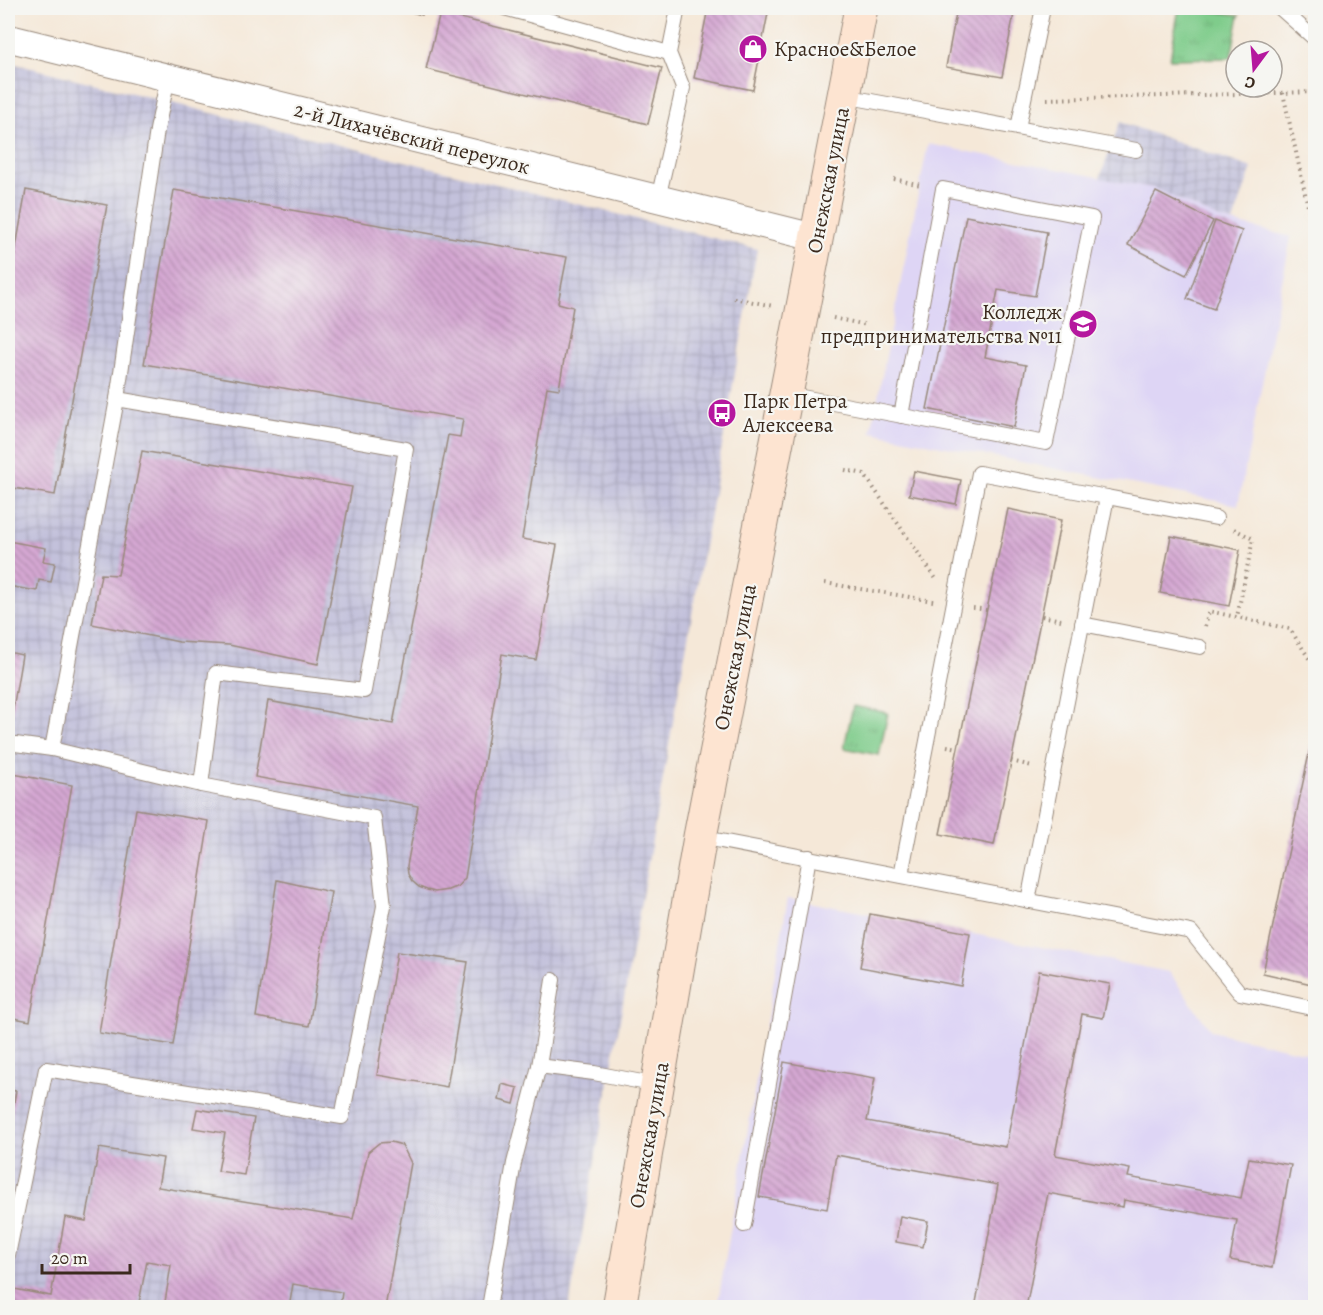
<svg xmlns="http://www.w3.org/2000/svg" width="1323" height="1315" viewBox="0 0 1323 1315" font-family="Alegreya,serif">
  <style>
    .built { fill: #ded5f5 }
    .industrial { fill: url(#industrial-grid) }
    .park { fill: url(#park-tufts); stroke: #5d7b54; stroke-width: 1.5 }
    .building { fill: url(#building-back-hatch) }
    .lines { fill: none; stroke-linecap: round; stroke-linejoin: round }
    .service-casing { stroke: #98897b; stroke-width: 16 }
    .minor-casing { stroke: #98897b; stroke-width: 29 }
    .secondary-casing { stroke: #98897b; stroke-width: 35 }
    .path { stroke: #98897b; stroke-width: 4; stroke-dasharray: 1.5 4.5; stroke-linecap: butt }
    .service { stroke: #fff; stroke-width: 14 }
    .minor { stroke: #fff; stroke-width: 27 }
    .secondary { stroke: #fde4d1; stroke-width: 33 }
    .labels { text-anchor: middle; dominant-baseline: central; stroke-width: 4.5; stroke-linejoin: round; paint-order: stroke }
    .poi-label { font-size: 21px; fill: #3b2a1e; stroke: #f6f6f2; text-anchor: start }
    .street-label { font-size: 21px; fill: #3b2a1e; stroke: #f6f6f2 }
  </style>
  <defs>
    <pattern id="industrial-grid" width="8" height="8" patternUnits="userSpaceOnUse" patternTransform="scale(1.5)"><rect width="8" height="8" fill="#c3c1db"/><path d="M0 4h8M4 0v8" fill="none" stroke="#a8a6bc"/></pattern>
    <pattern id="park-tufts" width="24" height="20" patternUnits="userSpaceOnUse" patternTransform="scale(1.5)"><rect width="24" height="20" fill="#7fcc8b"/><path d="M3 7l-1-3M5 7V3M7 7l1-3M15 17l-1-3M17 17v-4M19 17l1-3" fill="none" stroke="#6faf78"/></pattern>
    <pattern id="building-back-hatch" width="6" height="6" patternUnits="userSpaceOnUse" patternTransform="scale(1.5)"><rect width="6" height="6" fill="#d5a8d3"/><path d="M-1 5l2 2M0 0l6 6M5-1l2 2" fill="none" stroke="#ae89ab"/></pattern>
  </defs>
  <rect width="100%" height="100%" fill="#f6f6f2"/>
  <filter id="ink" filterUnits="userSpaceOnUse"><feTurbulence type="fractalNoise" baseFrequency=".0167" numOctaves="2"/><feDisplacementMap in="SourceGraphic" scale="12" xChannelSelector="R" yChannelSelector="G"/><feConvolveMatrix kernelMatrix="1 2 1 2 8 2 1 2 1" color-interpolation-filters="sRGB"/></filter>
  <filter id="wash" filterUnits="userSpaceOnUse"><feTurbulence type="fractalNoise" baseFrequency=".008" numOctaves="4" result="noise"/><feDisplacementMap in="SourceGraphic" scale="24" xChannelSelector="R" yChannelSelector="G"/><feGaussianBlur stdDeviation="1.35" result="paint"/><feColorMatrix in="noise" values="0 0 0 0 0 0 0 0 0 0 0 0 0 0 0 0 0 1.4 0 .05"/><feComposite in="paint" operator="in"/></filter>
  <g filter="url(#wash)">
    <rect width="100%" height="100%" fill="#f5e8d8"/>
    <g class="built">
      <path d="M928 144 1154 188 1220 219 1291 237 1238 505 871 432Z"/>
      <path d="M788 898 1169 972 1211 1031 1315 1055V1307L717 1308Z"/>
    </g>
    <g class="industrial">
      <path d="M8 62 757 249 569 1307 8 1308Z"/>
      <path d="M1120 122 1252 168 1233 222 1220 219 1154 188 1100 178Z"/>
    </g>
    <g class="park">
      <path d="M1179 8H1192L1239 15 1231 58 1170 59Z"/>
      <path d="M853 706 888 713 879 755 844 748Z"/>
    </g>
    <g id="blocks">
      <g class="building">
        <path d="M397 8H423L422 15Z"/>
        <path d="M708 8H769L753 90 694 78Z"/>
        <path d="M957 8H1015L1002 77 946 67Z"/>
        <path d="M440 13 662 68 648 124 426 69Z"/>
        <path d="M26 190 107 205 55 495 8 487V293Z"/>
        <path d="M174 190 567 257 558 303 573 307 559 389 547 387 522 539 557 545 536 660 502 654 465 878 458 886 448 890 435 892 427 890 419 887 412 881 408 874 407 866 418 806 255 777 268 701 393 724 448 435 460 437 463 419 144 364Z"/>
        <path d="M1156 192 1213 221 1186 275 1128 245Z"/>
        <path d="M966 216 1047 232 1035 296 998 290 985 357 1026 365 1014 427 927 409Z"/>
        <path d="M1215 221 1242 231 1214 309 1187 299Z"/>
        <path d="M142 451 352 487 318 664 229 645 179 642 92 624 101 574 118 575Z"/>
        <path d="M914 471 961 480 956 504 909 495Z"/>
        <path d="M1008 509 1061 520 994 845 940 834Z"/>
        <path d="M1171 536 1240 550 1229 606 1160 593Z"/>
        <path d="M8 541 46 548 43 561 55 563 51 582 39 580 37 591 8 586Z"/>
        <path d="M8 652 22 655 12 715 8 714Z"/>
        <path d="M1311 744H1316V985L1263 973Z"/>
        <path d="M8 773 72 785 30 1021 8 1017Z"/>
        <path d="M136 809 209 821 173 1045 99 1033Z"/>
        <path d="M277 880 331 892 309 1026 256 1017Z"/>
        <path d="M870 914 970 933 961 986 860 967Z"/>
        <path d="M397 952 468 962 447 1087 377 1075Z"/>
        <path d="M1039 971 1110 984 1103 1018 1082 1014 1055 1155 1130 1169 1128 1177 1241 1198 1249 1158 1291 1165 1272 1268 1230 1260 1237 1220 1124 1200 1123 1207 1048 1193 1026 1308H975L998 1185 836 1155 827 1209 759 1197 784 1062 875 1078 867 1121 1006 1147Z"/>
        <path d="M502 1084 518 1088 514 1104 499 1100Z"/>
        <path d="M8 1090 16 1091 9 1131H8Z"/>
        <path d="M197 1109 254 1118 244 1175 218 1171 225 1133 193 1128Z"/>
        <path d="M391 1142 402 1145 411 1163 385 1308H340L342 1292 293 1284 289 1308H164L171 1265 147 1261 138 1308H8L9 1288 51 1296 65 1217 86 1221 99 1148 163 1158 158 1187 353 1219 368 1152 379 1143Z"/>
        <path d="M900 1216 928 1221 923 1247 896 1242Z"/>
      </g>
    </g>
  </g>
  <g filter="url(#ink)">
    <use href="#blocks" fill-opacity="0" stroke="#98897b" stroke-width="1.5"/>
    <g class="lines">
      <g class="service-casing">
        <g id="service">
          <path d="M504 8 669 53"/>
          <path d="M1280 8 1316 40"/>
          <path d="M168 77 157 130 117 399 52 749 201 785"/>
          <path d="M844 96 1136 150"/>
          <path d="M1018 128 1043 8"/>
          <path d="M658 199 683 88 669 53 678 8"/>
          <path d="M786 394C873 410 959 427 1046 443L1092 218 943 189 901 416"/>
          <path d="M1107 497 1216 518"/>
          <path d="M1082 624 1200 647"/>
          <path d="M8 743 52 749"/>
          <path d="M700 837 1191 932 1240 993 1316 1009"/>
          <path d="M901 875 979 473 1107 497 1028 901"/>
          <path d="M539 1066 553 980"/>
          <path d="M744 1225 809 857"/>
          <path d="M8 1255 46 1069 342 1117 384 906 374 818 201 785 216 673 364 691 406 449 117 399"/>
          <path d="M489 1308 514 1163 539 1066 594 1073 658 1085"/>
        </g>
      </g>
      <g class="minor-casing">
        <path id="minor" d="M8 38 817 238"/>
      </g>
      <g class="secondary-casing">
        <path id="secondary" d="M619 1308 700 837 861 8"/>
      </g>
      <g class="path">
        <path d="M1283 93 1316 243"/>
        <path d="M1047 99 1316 92"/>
        <path d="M894 179 921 185"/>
        <path d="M734 298 773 306"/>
        <path d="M833 318 867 325"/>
        <path d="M845 470 864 474 936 579"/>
        <path d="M1234 529 1253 539 1237 617"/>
        <path d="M825 583 933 601"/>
        <path d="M973 608 987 610"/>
        <path d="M1042 616 1061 620"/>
        <path d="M1205 626 1209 611 1290 629 1316 669"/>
        <path d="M947 746 958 748"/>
        <path d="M1011 761 1032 766"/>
      </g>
      <use href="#service" class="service"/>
      <use href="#minor" class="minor"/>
      <use href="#secondary" class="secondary"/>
    </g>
  </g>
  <defs>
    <g id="shop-disc" transform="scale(1.5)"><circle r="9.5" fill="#b5179e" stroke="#f6f6f2"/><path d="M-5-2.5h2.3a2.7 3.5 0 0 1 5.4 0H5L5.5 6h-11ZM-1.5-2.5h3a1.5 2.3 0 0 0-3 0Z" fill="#fff"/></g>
    <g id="university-disc" transform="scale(1.5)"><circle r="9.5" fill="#b5179e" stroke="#f6f6f2"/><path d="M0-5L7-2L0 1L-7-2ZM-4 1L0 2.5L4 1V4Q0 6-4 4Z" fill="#fff"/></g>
    <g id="bus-disc" transform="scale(1.5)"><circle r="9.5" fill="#b5179e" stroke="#f6f6f2"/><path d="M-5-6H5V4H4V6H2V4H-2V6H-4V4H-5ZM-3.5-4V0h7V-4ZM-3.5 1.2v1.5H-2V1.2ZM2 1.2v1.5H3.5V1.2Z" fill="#fff"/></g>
  </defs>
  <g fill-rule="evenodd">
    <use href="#shop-disc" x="753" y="49"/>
    <use href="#university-disc" x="1083" y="324"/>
    <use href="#bus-disc" x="722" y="413"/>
  </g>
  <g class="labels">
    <g class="poi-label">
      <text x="774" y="49">Красное&amp;Белое</text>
      <text x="1062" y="312" text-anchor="end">Колледж<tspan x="1062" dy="24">предпринимательства №11</tspan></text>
      <text x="743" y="401">Парк Петра<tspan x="743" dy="24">Алексеева</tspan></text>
    </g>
    <g class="street-label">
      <text transform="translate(412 138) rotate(14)">2-й Лихачёвский переулок</text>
      <text transform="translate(828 180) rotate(-79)">Онежская улица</text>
      <text transform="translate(735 657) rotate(-79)">Онежская улица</text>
      <text transform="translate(649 1135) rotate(-80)">Онежская улица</text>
    </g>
  </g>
  <rect width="1323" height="1315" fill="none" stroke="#f6f6f2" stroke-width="30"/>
  <g transform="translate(1254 69) rotate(196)"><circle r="28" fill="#f6f6f2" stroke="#aba49d" stroke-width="1.5"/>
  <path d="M0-4.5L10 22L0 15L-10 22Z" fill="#b5179e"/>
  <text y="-9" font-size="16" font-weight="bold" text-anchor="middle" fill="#3b2a1e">С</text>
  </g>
  <path d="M42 1264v9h88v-9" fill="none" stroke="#3b2a1e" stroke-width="3"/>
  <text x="51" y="1264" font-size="18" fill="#3b2a1e" stroke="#f6f6f2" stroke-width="4.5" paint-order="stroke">20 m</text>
</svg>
